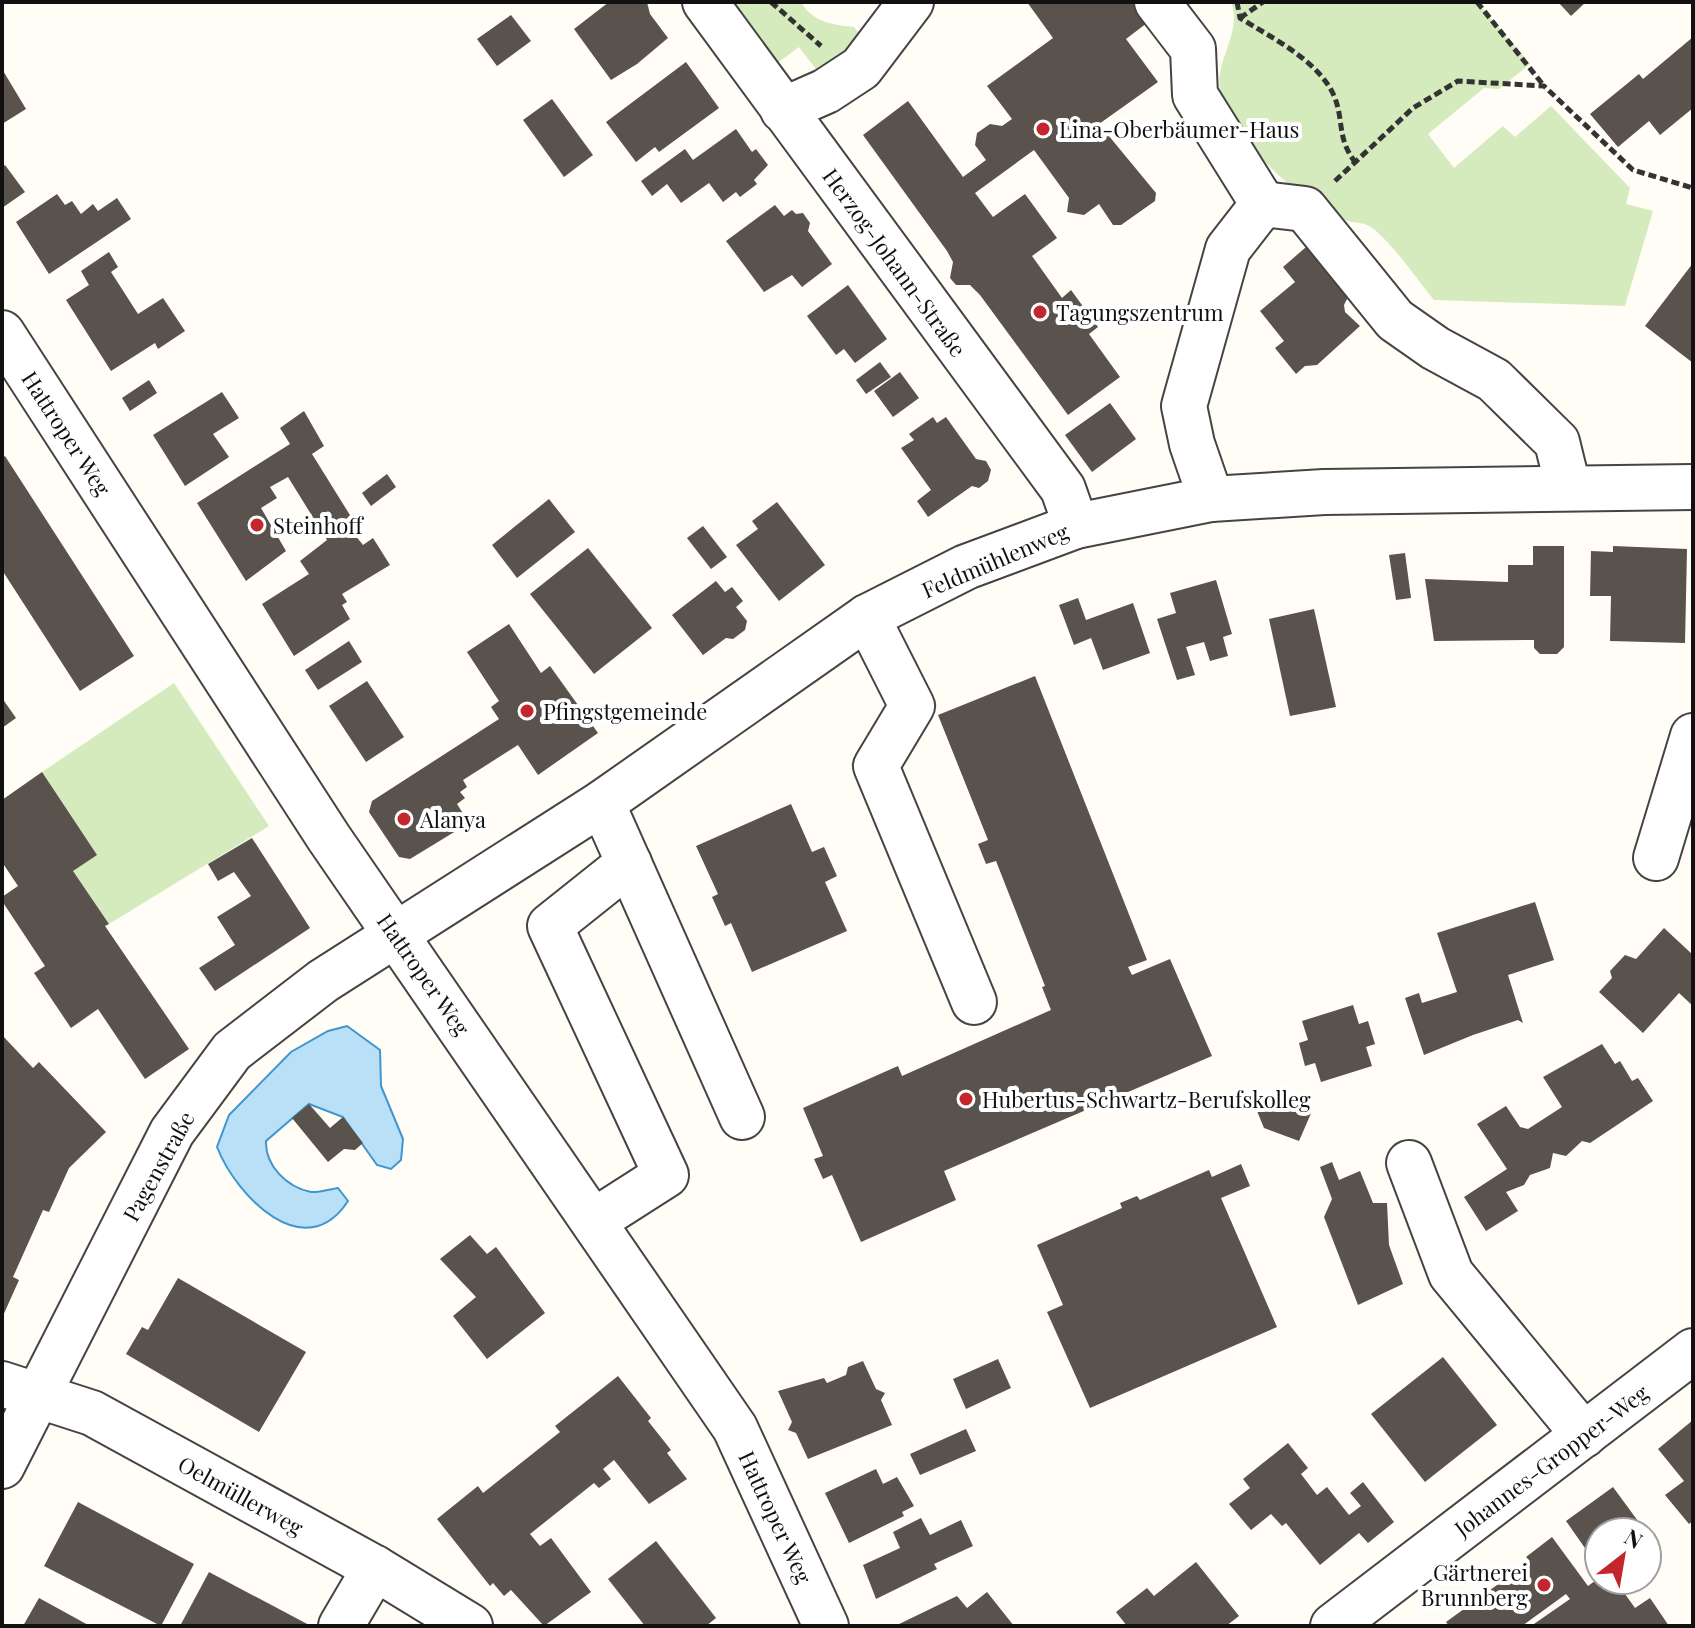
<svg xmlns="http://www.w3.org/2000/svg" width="1695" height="1628" viewBox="0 0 1695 1628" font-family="'Playfair Display',serif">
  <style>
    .green { fill: #d5ebbd }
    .water { fill: #b9e0f7; stroke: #3f96cf; stroke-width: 2 }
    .building { fill: #5a524d }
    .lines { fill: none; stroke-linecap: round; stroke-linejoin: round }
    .minor-casing { stroke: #444; stroke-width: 48 }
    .path { stroke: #333; stroke-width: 5; stroke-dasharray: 8 4; stroke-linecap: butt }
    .minor { stroke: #fff; stroke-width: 44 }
    .poi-dot { fill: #c4262e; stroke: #fff; stroke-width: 3 }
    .labels { text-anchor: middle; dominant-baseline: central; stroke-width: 8; stroke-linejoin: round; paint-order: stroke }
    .poi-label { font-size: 22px; fill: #111; stroke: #fff; text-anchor: start }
    .street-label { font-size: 22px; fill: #111; stroke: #fff }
  </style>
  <rect width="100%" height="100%" fill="#fffdf5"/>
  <g class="green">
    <path d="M730 2H801C812 22 833 25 854 27L866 43 818 72 799 47 776 64Z"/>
    <path d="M1231 2H1477L1530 64 1499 89 1484 88 1428 134 1454 168 1503 126 1515 137 1551 106 1630 188 1626 204 1653 211 1625 306 1434 300C1421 284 1385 234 1369 226 1362 222 1353 223 1345 220 1296 198 1252 156 1226 108 1204 68 1245 37 1231 2Z"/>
    <path d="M174 683 269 826 109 924 73 871 42 772Z"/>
  </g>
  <path class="water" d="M347 1026 380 1050 381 1086 403 1139 401 1160 391 1169 377 1165 343 1117 309 1104 266 1141C265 1165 286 1187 311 1192 319 1193 330 1189 338 1188L348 1201C305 1267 236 1196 217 1147L229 1115 291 1052 328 1031Z"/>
  <g class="building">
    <path d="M609 2H647L650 14 668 38 637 64 611 80 574 29Z"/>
    <path d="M1027 2H1132L1147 23 1126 39 1158 82 1099 124 1156 193 1155 201 1121 225H1113L1099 204 1084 215 1067 212 1069 198 1034 150 975 193 993 217 1025 194 1057 238 1032 256 1062 298 1071 290 1098 327 1089 334 1120 377 1068 415 980 295 970 285H956L950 278 953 262 947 251 863 135 908 101 963 177 986 160 975 145 977 133 990 124 1002 126 1012 119 987 86 1053 38Z"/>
    <path d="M1558 2H1586L1571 16Z"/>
    <path d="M511 15 531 41 497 66 477 39Z"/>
    <path d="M1693 37V108L1660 135 1649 121 1618 147 1590 114 1639 74 1643 79Z"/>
    <path d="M686 62 719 108 659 152 655 147 636 162 606 122Z"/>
    <path d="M2 69 26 109 2 124Z"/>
    <path d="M552 99 593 155 564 177 523 120Z"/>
    <path d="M736 129 752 152 756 149 768 165 754 180 757 184 740 197 736 192 723 202 709 183 681 203 667 184 652 196 641 181 685 149 693 160Z"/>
    <path d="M5 165 25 192 2 208V167Z"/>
    <path d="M57 194 65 205 72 201 81 214 93 204 98 211 117 198 131 219 49 274 16 222Z"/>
    <path d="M775 205 784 216 792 210 796 214 803 213 810 223 808 231 832 264 802 287 792 275 764 292 726 241Z"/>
    <path d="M1313 241 1348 297 1344 305 1345 312 1360 326 1317 365 1305 366 1296 374 1275 348 1284 341 1260 311 1295 282 1283 267Z"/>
    <path d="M109 252 118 267 111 272 138 314 163 298 185 331 158 349 155 343 111 371 66 300 89 285 81 271Z"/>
    <path d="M1693 263V363L1645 326Z"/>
    <path d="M848 285 887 339 855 363 844 349 836 355 807 316Z"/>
    <path d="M880 362 891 377 866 394 856 380Z"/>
    <path d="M900 372 919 398 893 417 874 391Z"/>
    <path d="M149 380 157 393 130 411 122 398Z"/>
    <path d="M222 392 239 418 213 434 229 457 185 486 153 435Z"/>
    <path d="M1110 403 1136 439 1092 472 1065 435Z"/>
    <path d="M304 411 324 446 312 454 353 520 347 525 363 545 373 538 390 565 342 594 347 602 342 605 350 619 294 656 262 604 309 574 300 561 327 540 288 477 270 487 277 498 261 508 286 551 246 581 197 503 290 444 280 428Z"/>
    <path d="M933 417 937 423 946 417 976 459 986 461 991 470 988 481 979 488 972 486 928 517 917 501 931 490 901 448 914 440 909 434Z"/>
    <path d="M5 456 134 656 80 691 2 570V458Z"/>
    <path d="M387 474 396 487 371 506 362 493Z"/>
    <path d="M549 499 575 532 517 578 492 545Z"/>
    <path d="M777 502 825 565 779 601 736 545 758 529 752 521Z"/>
    <path d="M703 526 727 557 711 569 687 538Z"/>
    <path d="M1533 546H1564V647L1557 654H1540L1534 648V640L1434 641 1425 579 1508 582V565H1533Z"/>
    <path d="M1613 546 1687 549 1685 643 1610 641 1611 596H1590L1591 551 1613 552Z"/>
    <path d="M588 548 652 628 594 674 530 594Z"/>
    <path d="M1405 553 1411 598 1396 600 1389 555Z"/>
    <path d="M1216 580 1232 634 1223 637 1228 656 1210 661 1204 642 1186 647 1195 675 1177 680 1157 619 1176 613 1170 593Z"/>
    <path d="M716 581 725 592 732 587 743 601 736 607 747 621 745 630 733 639 726 638 703 655 672 615Z"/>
    <path d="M1078 598 1086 620 1133 603 1150 653 1103 670 1091 638 1074 645 1059 605Z"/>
    <path d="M1314 609 1336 707 1290 716 1269 619Z"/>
    <path d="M509 624 541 673 550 666 598 733 538 775 518 745 463 780 467 787 460 792 465 798 457 804 469 823 410 859 399 857 369 812 372 801 499 719 491 707 499 701 467 652Z"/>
    <path d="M349 641 362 662 318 690 305 670Z"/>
    <path d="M1035 676 1147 960 1128 967 1132 975 1170 959 1212 1056 944 1171 956 1200 861 1242 832 1175 823 1179 814 1159 823 1156 803 1108 898 1066 902 1076 1051 1010 1042 987 1045 986 996 861 986 864 978 844 988 840 938 715Z"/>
    <path d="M367 681 404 737 366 762 329 706Z"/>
    <path d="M2 698 16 718 2 728Z"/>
    <path d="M42 772 97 855 73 871 109 924 105 926 189 1049 145 1079 98 1009 71 1028 34 973 45 966 2 901V897L18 886 2 862V800Z"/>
    <path d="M791 804 812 852 824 847 837 876 825 882 847 931 752 972 731 923 725 926 712 897 718 894 696 846Z"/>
    <path d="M252 838 310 928 215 991 199 968 235 945 217 917 251 896 234 872 218 881 208 864Z"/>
    <path d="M1535 902 1554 960 1508 975 1523 1023 1518 1020 1473 1035 1424 1055 1405 998 1419 993 1422 1003 1457 992 1437 933Z"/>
    <path d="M1664 928 1693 955V1006L1679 993 1643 1033 1599 992 1612 978 1610 971 1625 955 1636 959Z"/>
    <path d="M1353 1005 1359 1024 1368 1021 1375 1044 1366 1047 1372 1066 1321 1082 1315 1063 1305 1066 1299 1043 1308 1040 1302 1021Z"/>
    <path d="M2 1035 33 1068 39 1062 106 1132 69 1168 49 1212 43 1210 13 1277 19 1280 2 1318Z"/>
    <path d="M1602 1044 1615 1064 1620 1061 1632 1081 1638 1078 1653 1101 1590 1143 1582 1141 1566 1156 1553 1153 1550 1168 1530 1175 1524 1185 1506 1192 1518 1211 1486 1231 1464 1197 1507 1169 1477 1124 1506 1106 1520 1127 1528 1129 1562 1107 1543 1077Z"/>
    <path d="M1286 1099 1312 1111 1299 1141 1264 1128 1257 1111Z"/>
    <path d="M309 1104 330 1128 343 1117 363 1143 355 1150 344 1149 328 1162 292 1118Z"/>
    <path d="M1332 1162 1339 1180 1360 1171 1373 1203H1387L1389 1245 1403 1284 1358 1305 1324 1217 1332 1199 1320 1167Z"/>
    <path d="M1241 1164 1250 1186 1221 1198 1277 1327 1090 1408 1047 1312 1063 1305 1037 1245 1122 1208 1120 1203 1137 1196 1140 1200 1209 1170 1212 1177Z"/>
    <path d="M470 1235 487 1254 496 1247 545 1313 487 1359 453 1316 476 1297 440 1259Z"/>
    <path d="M178 1278 306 1352 259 1432 126 1354 142 1327 148 1330Z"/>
    <path d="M1443 1357 1497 1425 1425 1482 1371 1414Z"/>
    <path d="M998 1359 1011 1388 966 1409 953 1379Z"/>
    <path d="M863 1361 876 1389 885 1393 881 1400 892 1425 808 1459 796 1433 788 1430 792 1422 778 1391 824 1378 827 1383 846 1375 848 1367Z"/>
    <path d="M618 1376 651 1418 648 1421 671 1450 667 1453 687 1479 649 1504 614 1460 603 1469 611 1479 599 1488 594 1483 530 1534 540 1546 551 1538 591 1592 544 1626 511 1590 504 1596 493 1583 490 1586 437 1519 478 1486 483 1493 560 1432 555 1426Z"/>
    <path d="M1693 1420V1521L1689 1524 1665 1495 1684 1481 1658 1449Z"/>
    <path d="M966 1429 976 1451 920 1475 910 1454Z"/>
    <path d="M1288 1443 1308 1468 1301 1474 1317 1495 1327 1487 1349 1515 1361 1506 1350 1493 1363 1482 1394 1522 1368 1543 1359 1533 1320 1565 1286 1523 1282 1526 1271 1514 1251 1530 1229 1504 1250 1488 1243 1479Z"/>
    <path d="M876 1469 883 1484 897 1477 914 1506 902 1512 904 1516 849 1543 825 1493Z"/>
    <path d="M1613 1487 1646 1532H1599V1557L1594 1561 1566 1521Z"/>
    <path d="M78 1502 194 1564 161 1626 44 1566Z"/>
    <path d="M921 1518 930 1535 961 1520 973 1546 934 1564 937 1569 876 1599 863 1565 900 1548 893 1532Z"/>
    <path d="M1552 1537 1588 1586 1599 1578 1615 1580 1635 1608 1650 1598 1669 1626H1531L1570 1599 1566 1594 1522 1626H1449L1446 1622 1530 1561 1526 1557Z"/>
    <path d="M656 1541 716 1618 706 1626H645L608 1579Z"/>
    <path d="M1196 1562 1239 1616 1226 1626H1127L1116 1612 1147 1588 1154 1596Z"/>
    <path d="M209 1572 311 1626H180Z"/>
    <path d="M987 1592 1014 1626H895L957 1596 967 1608Z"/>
    <path d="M39 1598 90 1626H23Z"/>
  </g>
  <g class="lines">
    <g class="minor-casing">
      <g id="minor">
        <path d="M705 2 1063 489 1076 526"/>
        <path d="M1157 2 1193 49 1195 95 1263 204"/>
        <path d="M783 110 826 91 861 68 911 2"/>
        <path d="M2 333 329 838 735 1428 826 1626"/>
        <path d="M1211 499 1192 444 1184 406 1228 249 1263 204 1305 209 1395 320 1435 348 1494 380 1557 442 1568 487"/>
        <path d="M867 617 912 706 876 766 974 1002"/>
        <path d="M602 803 742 1117"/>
        <path d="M1656 858 1693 736"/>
        <path d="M1409 1163 1451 1274 1584 1435"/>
        <path d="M594 1221 666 1175 550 926 629 863"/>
        <path d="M2 1384 92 1413 375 1568 470 1626"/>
        <path d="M2 1466 172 1132 232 1051 323 981 602 803 867 617 966 567 1076 526 1211 499 1324 492 1693 487"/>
        <path d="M341 1626 375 1568"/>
        <path d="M1333 1626 1693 1351"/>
      </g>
    </g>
    <g class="path">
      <path d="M771 2 821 46"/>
      <path d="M1237 2 1240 18C1272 38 1320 61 1335 98 1344 123 1337 138 1355 162"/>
      <path d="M1477 2 1544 86"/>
      <path d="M1240 18 1263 2"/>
      <path d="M1335 181 1413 108 1458 81 1544 86 1633 170 1693 188"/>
    </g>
    <use href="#minor" class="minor"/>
  </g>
  <g class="poi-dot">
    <circle cx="1043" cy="129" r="8"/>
    <circle cx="1040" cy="312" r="8"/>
    <circle cx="257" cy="525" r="8"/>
    <circle cx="527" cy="711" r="8"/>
    <circle cx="404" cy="819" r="8"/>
    <circle cx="966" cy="1099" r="8"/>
    <circle cx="1544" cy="1585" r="8"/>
  </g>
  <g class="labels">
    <g class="poi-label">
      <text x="1059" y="129">Lina-Oberbäumer-Haus</text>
      <text x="1056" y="312">Tagungszentrum</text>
      <text x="273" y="525">Steinhoff</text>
      <text x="543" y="711">Pfingstgemeinde</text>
      <text x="420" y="819">Alanya</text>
      <text x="982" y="1099">Hubertus-Schwartz-Berufskolleg</text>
      <text x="1528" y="1572" text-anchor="end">Gärtnerei<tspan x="1528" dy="25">Brunnberg</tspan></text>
    </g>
    <g class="street-label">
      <text transform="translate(895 262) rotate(54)">Herzog-Johann-Straße</text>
      <text transform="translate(67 433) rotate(57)">Hattroper Weg</text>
      <text transform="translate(995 560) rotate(-23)">Feldmühlenweg</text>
      <text transform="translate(424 974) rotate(55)">Hattroper Weg</text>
      <text transform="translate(158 1166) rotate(-61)">Pagenstraße</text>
      <text transform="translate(1551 1460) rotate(-37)">Johannes-Gropper-Weg</text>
      <text transform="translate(241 1495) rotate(29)">Oelmüllerweg</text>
      <text transform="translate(776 1517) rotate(65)">Hattroper Weg</text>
    </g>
  </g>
  <rect width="1695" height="1628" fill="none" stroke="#111111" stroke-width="8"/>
  <g transform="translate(1623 1556) rotate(31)"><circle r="38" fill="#ffffff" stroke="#a0a0a0" stroke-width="2"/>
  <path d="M0-6L14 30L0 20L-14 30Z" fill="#c4262e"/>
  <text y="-12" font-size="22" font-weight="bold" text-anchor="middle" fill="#111111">N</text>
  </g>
</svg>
